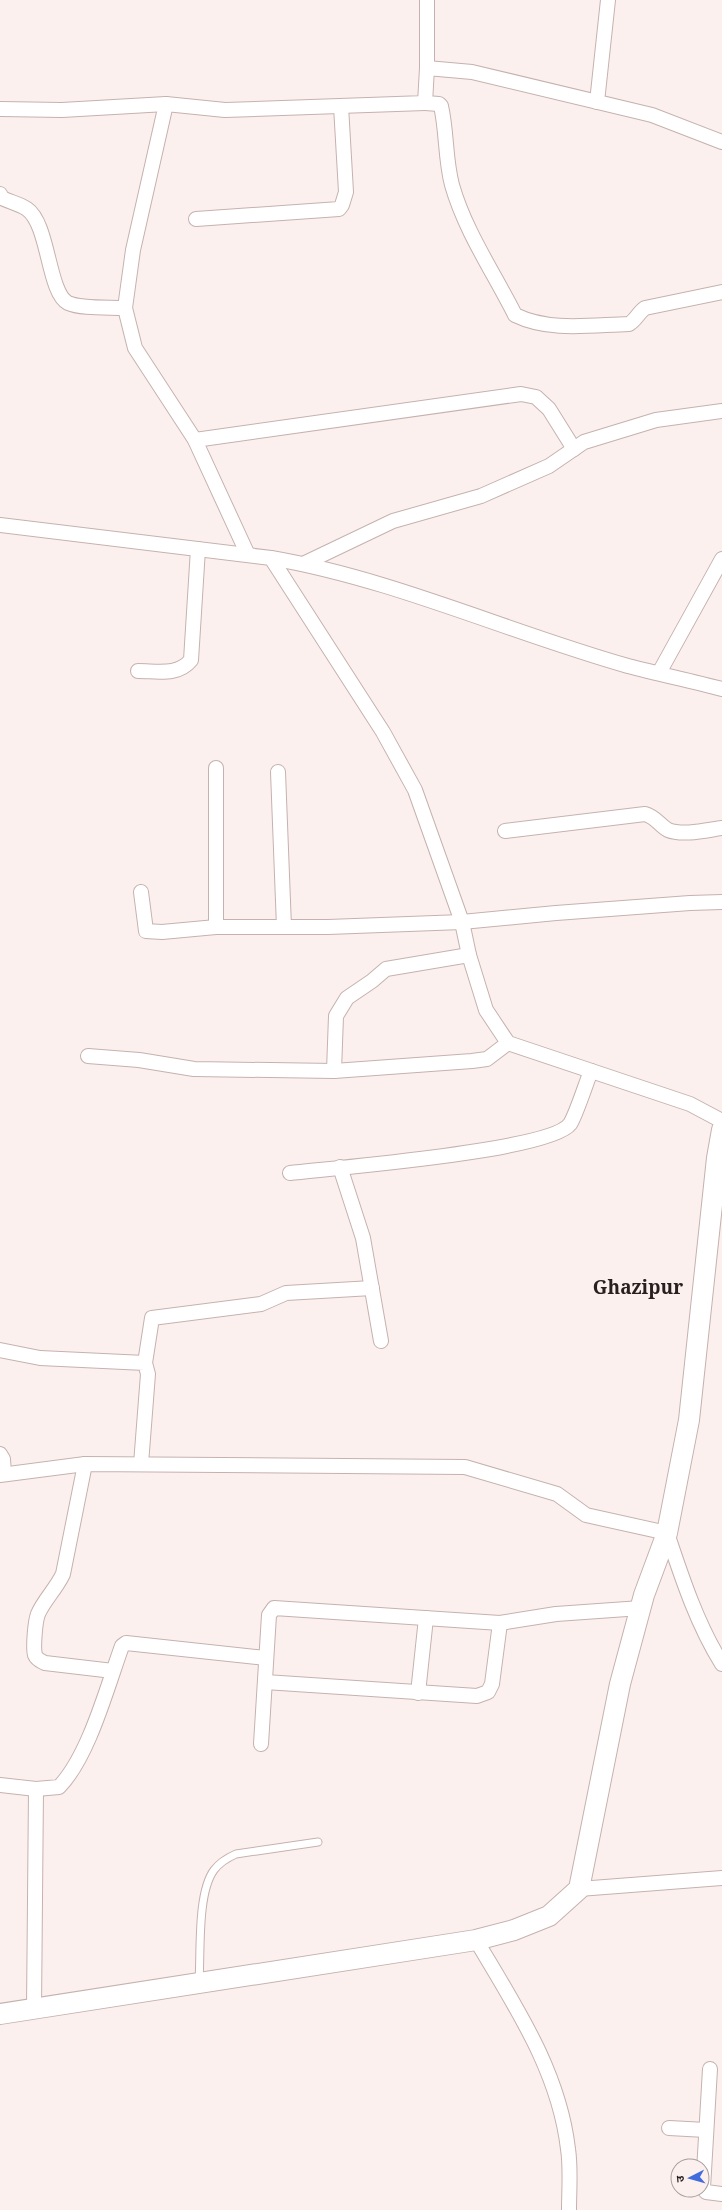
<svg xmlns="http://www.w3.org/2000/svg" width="722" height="2210" viewBox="0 0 722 2210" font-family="'Noto Serif','Noto Sans Devanagari',serif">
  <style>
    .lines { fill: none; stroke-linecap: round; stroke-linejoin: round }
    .lane-casing { stroke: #c5b2af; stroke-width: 9 }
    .street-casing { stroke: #c5b2af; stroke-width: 16 }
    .secondary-casing { stroke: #c5b2af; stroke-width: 22 }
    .lane { stroke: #fff; stroke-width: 7 }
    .street { stroke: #fff; stroke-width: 14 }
    .secondary { stroke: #fff; stroke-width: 20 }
    .labels { text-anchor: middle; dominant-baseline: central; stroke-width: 3; stroke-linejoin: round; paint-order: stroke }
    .town-label { font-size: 19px; font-weight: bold; fill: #27201f; stroke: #fcf0ee }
  </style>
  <rect width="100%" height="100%" fill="#fcf0ee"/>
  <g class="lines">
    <g class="lane-casing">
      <path id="lane" d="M199 1981C201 1952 197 1893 214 1870 220 1862 227 1858 236 1854L318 1842"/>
    </g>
    <g class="street-casing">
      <g id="street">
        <path d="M427 0V68"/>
        <path d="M597 102 608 0"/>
        <path d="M425 103 439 104 441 106C447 132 445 159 452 185 465 231 494 273 515 315 550 332 591 325 629 324 636 320 638 313 645 308L722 292"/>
        <path d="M0 109 62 110 166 104"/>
        <path d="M0 194 2 198C10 202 20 204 27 209 49 224 48 293 68 303 81 309 110 307 125 308"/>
        <path d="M196 219 339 209 342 205 346 192 341 106"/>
        <path d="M195 440 521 394 536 397 549 409 574 449"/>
        <path d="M0 525 271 558 383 732 415 790 462 922 469 955 486 1010 508 1043 690 1104 722 1121"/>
        <path d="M248 555 195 440 135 348 125 308 133 250 166 104 225 110 425 103 427 68 472 72 652 115 722 142"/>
        <path d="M271 558C393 579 508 632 628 666 659 674 691 681 722 689"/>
        <path d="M303 564 393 521 481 496 549 466 584 442 656 420 722 411"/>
        <path d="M138 671C158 671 178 676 191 660L198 549"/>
        <path d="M659 673 722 559"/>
        <path d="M278 772 284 927"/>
        <path d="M505 831 645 814C656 817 659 825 668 830 683 836 707 830 722 828"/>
        <path d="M141 892 146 931 162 932 216 927H328L462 922 556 913 690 903 722 902"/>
        <path d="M216 927V768"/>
        <path d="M88 1056 139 1060 194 1069 334 1071 472 1061 487 1059 508 1043"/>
        <path d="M334 1071 336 1016 347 998 372 981 386 969 469 955"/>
        <path d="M340 1167 363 1238 381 1341"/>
        <path d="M290 1173C333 1168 550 1151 570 1124 576 1115 586 1083 591 1071"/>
        <path d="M0 1350 40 1358 145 1363 148 1374 141 1464"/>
        <path d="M145 1363 152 1318 261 1304 286 1293 372 1288"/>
        <path d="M0 1454 3 1459 4 1474"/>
        <path d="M85 1464 63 1574C56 1589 44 1600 38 1614 35 1622 33 1648 35 1655 37 1660 41 1661 45 1663L113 1671"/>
        <path d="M0 1475 85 1464 465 1467 557 1494 586 1515 667 1533C682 1578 697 1624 722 1664"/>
        <path d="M265 1682 477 1696 488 1692 492 1684 500 1623"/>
        <path d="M418 1693 426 1618"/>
        <path d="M261 1744 269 1615 274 1608 500 1623 556 1614 641 1608"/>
        <path d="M0 1785 36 1789 59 1787C89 1756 107 1687 122 1646L126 1643 266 1658"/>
        <path d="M579 1889 722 1878"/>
        <path d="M476 1940C515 2006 559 2071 568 2149 571 2169 569 2190 569 2210"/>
        <path d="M34 2009 36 1789"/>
        <path d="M710 2069 703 2188 706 2192 722 2194"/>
        <path d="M669 2128 706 2130"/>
      </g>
    </g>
    <g class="secondary-casing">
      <path id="secondary" d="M0 2014 476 1940 514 1930 549 1916 579 1889 620 1684 644 1595 667 1533 689 1420 717 1158 722 1130"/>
    </g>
    <use href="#lane" class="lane"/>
    <use href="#street" class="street"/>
    <use href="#secondary" class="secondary"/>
  </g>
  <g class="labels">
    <g class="town-label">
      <text x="638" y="1287">Ghazipur</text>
    </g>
  </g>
  <g transform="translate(690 2178) rotate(264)"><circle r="19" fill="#fcf0ee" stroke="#a79d9b"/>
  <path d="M0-3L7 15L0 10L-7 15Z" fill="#426bdd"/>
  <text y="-6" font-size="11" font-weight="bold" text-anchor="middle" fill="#27201f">उ</text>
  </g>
</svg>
